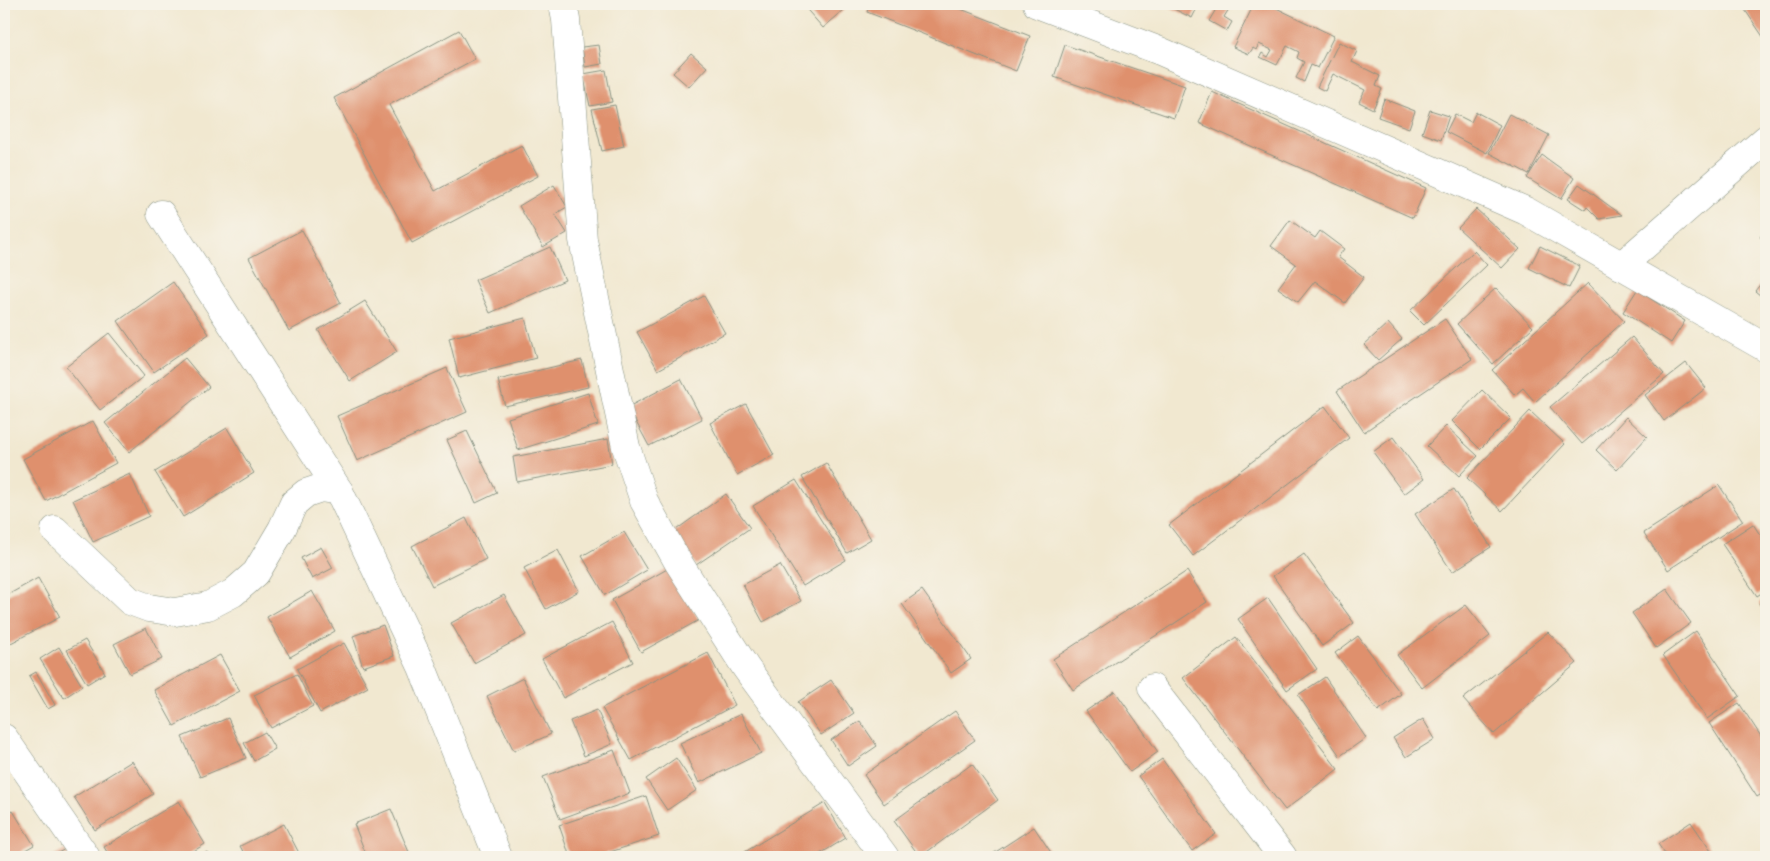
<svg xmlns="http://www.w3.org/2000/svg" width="1770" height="861" viewBox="0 0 1770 861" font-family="'Playpen Sans',sans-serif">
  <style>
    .building { fill: #df906d }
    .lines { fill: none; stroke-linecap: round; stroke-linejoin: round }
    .minor-casing { stroke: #889282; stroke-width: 29 }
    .minor { stroke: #fff; stroke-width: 28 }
  </style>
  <rect width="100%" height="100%" fill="#f7f3e8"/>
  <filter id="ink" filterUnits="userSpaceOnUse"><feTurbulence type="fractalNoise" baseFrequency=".02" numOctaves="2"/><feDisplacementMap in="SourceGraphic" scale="10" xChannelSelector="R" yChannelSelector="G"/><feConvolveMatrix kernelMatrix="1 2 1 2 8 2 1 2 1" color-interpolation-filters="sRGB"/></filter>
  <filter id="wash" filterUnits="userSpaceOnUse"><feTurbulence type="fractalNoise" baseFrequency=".0096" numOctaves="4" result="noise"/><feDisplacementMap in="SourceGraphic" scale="20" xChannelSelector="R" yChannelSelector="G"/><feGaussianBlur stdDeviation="1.12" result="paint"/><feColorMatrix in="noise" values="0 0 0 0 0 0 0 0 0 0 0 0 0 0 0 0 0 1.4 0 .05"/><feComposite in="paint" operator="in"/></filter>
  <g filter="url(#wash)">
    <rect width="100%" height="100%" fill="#f1e8d0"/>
    <g id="blocks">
      <g class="building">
        <path d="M802 4H851L823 28Z"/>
        <path d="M870 4H948L1030 36 1016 71 867 12Z"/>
        <path d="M1164 4H1199L1192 18Z"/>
        <path d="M1219 4H1232L1224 17 1232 22 1227 31 1209 21Z"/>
        <path d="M1254 4H1268L1334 36 1318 68 1311 65 1304 82 1296 78 1304 62 1297 58 1299 52 1287 46 1277 65 1260 57 1262 53 1268 57 1272 50 1259 44 1256 50 1253 48 1249 54 1233 47Z"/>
        <path d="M1741 4H1766V41Z"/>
        <path d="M459 30 475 59 389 105 435 191 522 145 538 176 412 243 334 98Z"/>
        <path d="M1339 42 1357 51 1352 62 1380 76 1376 86 1382 89 1373 109 1359 102 1365 90 1333 74 1325 91 1317 87Z"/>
        <path d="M599 45 602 64 585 67 582 47Z"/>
        <path d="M1065 45 1185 86 1174 118 1054 77Z"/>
        <path d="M691 53 707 67 689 87 673 73Z"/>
        <path d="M606 70 612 102 590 106 583 74Z"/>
        <path d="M1212 92 1426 188 1413 218 1199 123Z"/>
        <path d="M1384 99 1415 111 1409 128 1378 117Z"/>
        <path d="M615 105 624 146 602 151 592 109Z"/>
        <path d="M1430 110 1449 116 1441 140 1422 133Z"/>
        <path d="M1476 112 1500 125 1487 153 1446 132 1455 114 1471 122Z"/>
        <path d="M1509 114 1549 135 1529 174 1489 153Z"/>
        <path d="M1542 155 1574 178 1561 199 1527 178Z"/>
        <path d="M1579 184 1622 215 1599 219 1587 207 1585 210 1568 199Z"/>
        <path d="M554 185 567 207 555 214 567 233 543 247 519 206Z"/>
        <path d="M1476 209 1520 249 1502 268 1458 228Z"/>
        <path d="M1290 220 1315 238 1320 231 1344 249 1338 257 1364 277 1345 303 1315 281 1298 302 1278 288 1296 264 1271 246Z"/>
        <path d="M302 230 341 303 289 331 249 258Z"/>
        <path d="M1766 230V242L1760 237Z"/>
        <path d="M1540 246 1580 266 1569 288 1529 268Z"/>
        <path d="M550 247 565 280 490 313 475 280Z"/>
        <path d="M1474 251 1487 265 1424 325 1410 311Z"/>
        <path d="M1766 277V300L1755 291Z"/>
        <path d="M173 282 209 334 154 372 118 321Z"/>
        <path d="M1588 283 1624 321 1535 402 1523 388 1515 395 1492 370Z"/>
        <path d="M1496 288 1533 327 1493 364 1457 324Z"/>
        <path d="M1637 290 1685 321 1671 343 1623 312Z"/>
        <path d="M704 296 725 333 658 370 637 332Z"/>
        <path d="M365 301 397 352 350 381 318 330Z"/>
        <path d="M525 318 536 358 459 378 449 338Z"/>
        <path d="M1445 319 1472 359 1364 432 1337 391Z"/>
        <path d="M1388 323 1402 339 1378 360 1364 345Z"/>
        <path d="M109 333 144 376 100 410 66 367Z"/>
        <path d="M1632 337 1664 374 1582 444 1550 407Z"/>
        <path d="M185 358 209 387 129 452 105 423Z"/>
        <path d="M582 360 588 387 505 406 498 380Z"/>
        <path d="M1686 363 1706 388 1664 421 1645 395Z"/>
        <path d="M447 368 467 412 357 461 337 416Z"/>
        <path d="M681 379 702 419 649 446 628 407Z"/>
        <path d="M1482 390 1511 418 1480 449 1452 421Z"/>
        <path d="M588 393 598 425 518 450 508 418Z"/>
        <path d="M746 404 774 455 737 475 710 423Z"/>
        <path d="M1325 406 1349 438 1193 556 1169 525Z"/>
        <path d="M1530 411 1565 444 1502 511 1467 478Z"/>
        <path d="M1626 417 1647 437 1617 470 1596 450Z"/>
        <path d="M93 421 116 463 46 501 23 459Z"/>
        <path d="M1446 426 1478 456 1459 476 1427 446Z"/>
        <path d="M227 428 254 473 183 517 155 472Z"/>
        <path d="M467 431 497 493 476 503 447 440Z"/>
        <path d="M1393 437 1424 479 1404 494 1373 452Z"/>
        <path d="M608 439 612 464 517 482 513 457Z"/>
        <path d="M826 463 871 539 847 553 802 477Z"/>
        <path d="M130 474 149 516 93 542 73 500Z"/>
        <path d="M796 480 846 560 803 586 753 506Z"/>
        <path d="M1719 485 1743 521 1668 570 1644 533Z"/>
        <path d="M1454 489 1491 547 1452 572 1415 514Z"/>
        <path d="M726 494 750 528 696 565 673 532Z"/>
        <path d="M466 518 486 559 432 586 412 546Z"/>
        <path d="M1753 524 1766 544V590L1757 596 1722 544Z"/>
        <path d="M624 532 647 570 605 595 582 556Z"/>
        <path d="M321 547 333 568 312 579 301 558Z"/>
        <path d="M558 550 579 591 546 609 524 568Z"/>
        <path d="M1304 554 1354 623 1322 646 1273 576Z"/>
        <path d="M780 565 801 601 763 622 743 585Z"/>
        <path d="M669 568 699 620 641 652 612 600Z"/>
        <path d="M1187 571 1207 602 1073 690 1053 659Z"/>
        <path d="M38 578 60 617 9 644 4 634V597Z"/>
        <path d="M1667 589 1691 623 1656 648 1632 613Z"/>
        <path d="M922 590 971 659 951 673 902 604Z"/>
        <path d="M312 591 335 631 290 657 267 617Z"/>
        <path d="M504 595 526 635 474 663 451 623Z"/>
        <path d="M1268 598 1317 669 1287 690 1238 619Z"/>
        <path d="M1766 599V615L1759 603Z"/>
        <path d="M1466 605 1490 636 1422 688 1397 655Z"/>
        <path d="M612 622 633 662 563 698 542 659Z"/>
        <path d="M383 625 394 656 363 667 353 636Z"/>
        <path d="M146 628 162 659 130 674 114 644Z"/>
        <path d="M1696 631 1740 696 1707 719 1663 655Z"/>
        <path d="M1548 632 1577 663 1494 734 1463 699Z"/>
        <path d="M1358 636 1401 694 1378 711 1335 653Z"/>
        <path d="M1236 637 1338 769 1285 810 1183 678Z"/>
        <path d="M85 640 105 673 87 684 67 650Z"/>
        <path d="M344 643 368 687 320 713 297 669Z"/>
        <path d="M59 647 82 686 64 698 40 659Z"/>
        <path d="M708 653 735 705 631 760 602 708Z"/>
        <path d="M220 655 240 691 174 726 154 690Z"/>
        <path d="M36 672 55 705 48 709 29 676Z"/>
        <path d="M297 674 313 706 271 728 254 695Z"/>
        <path d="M1325 677 1366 738 1340 756 1298 695Z"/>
        <path d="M523 678 551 734 514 751 487 696Z"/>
        <path d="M831 680 854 713 821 735 798 702Z"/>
        <path d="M1115 691 1158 752 1130 772 1086 711Z"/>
        <path d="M1739 703 1766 744V791L1757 797 1709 723Z"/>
        <path d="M597 710 612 744 584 756 570 721Z"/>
        <path d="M955 711 975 740 884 804 864 775Z"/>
        <path d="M741 714 761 753 699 783 680 743Z"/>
        <path d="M228 718 246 758 200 777 182 737Z"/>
        <path d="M1423 719 1435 739 1406 757 1393 738Z"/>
        <path d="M860 721 877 746 848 766 831 740Z"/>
        <path d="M265 732 275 749 254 761 244 743Z"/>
        <path d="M614 750 630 793 560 819 543 777Z"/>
        <path d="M676 758 697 790 667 810 646 779Z"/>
        <path d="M1162 759 1216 834 1192 851 1138 776Z"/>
        <path d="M132 761 153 794 95 830 74 797Z"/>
        <path d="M972 764 998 800 920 857 894 821Z"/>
        <path d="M646 796 659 836 595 857H570L559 825Z"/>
        <path d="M179 801 205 844 184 857H110L104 847Z"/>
        <path d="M825 803 846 838 815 857H741L740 855Z"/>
        <path d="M391 809 411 857H367L354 824Z"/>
        <path d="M13 811 34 845 13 857H5L4 816Z"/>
        <path d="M1691 822 1715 857H1667L1658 844Z"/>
        <path d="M284 824 301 857H246L240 846Z"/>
        <path d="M1034 827 1054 857H988Z"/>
        <path d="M65 849 70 857H51Z"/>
        <path d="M207 852 211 857H199Z"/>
      </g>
    </g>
  </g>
  <g filter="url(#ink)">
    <use href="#blocks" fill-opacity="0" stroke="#889282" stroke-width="1"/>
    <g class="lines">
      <g class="minor-casing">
        <g id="minor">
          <path d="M563 4 566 20 583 240 626 447 644 501 678 562 746 668 885 857"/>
          <path d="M1037 4 1160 51 1526 211 1766 348"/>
          <path d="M161 214 339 491 422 667 498 857"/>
          <path d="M1621 266 1766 139"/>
          <path d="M55 530 130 601 149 608 175 612 208 606 233 593 256 573 282 529 294 503 306 493 321 488 339 491"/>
          <path d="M1152 688 1283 857"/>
          <path d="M4 738 86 857"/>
        </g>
      </g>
      <use href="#minor" class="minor"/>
    </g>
  </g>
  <rect width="1770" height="861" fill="none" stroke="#f7f3e8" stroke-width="20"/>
</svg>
